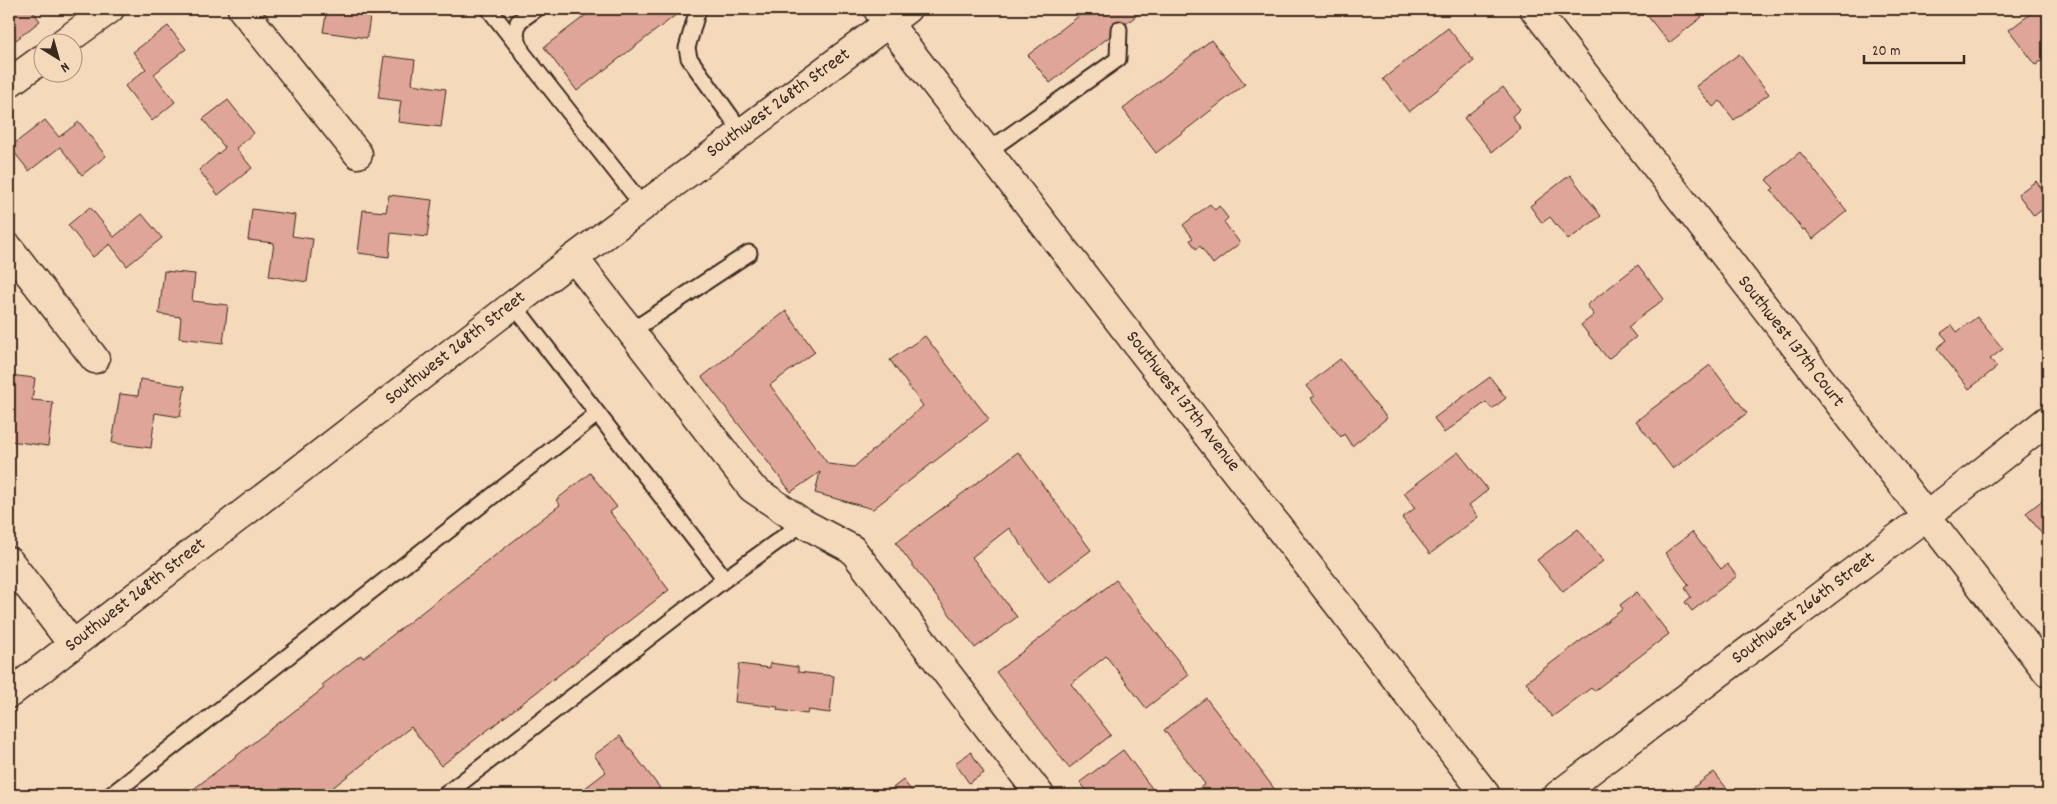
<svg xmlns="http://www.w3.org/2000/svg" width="2057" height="804" viewBox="0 0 2057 804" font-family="Dekko,sans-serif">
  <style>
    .building { fill: #dea598; stroke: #3b2a1e }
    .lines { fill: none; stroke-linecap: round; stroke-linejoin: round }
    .service-casing { stroke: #3b2a1e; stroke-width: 19 }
    .minor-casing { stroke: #3b2a1e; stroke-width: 31 }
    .secondary-casing { stroke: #3b2a1e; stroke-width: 31 }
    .service { stroke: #f4d9bb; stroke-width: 15 }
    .minor { stroke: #f4d9bb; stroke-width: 28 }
    .secondary { stroke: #f4d9bb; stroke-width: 28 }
    .labels { text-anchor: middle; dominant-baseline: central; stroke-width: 4; stroke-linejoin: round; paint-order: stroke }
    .street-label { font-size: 19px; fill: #3b2a1e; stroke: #f4d9bb }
  </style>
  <rect width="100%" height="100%" fill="#f4d9bb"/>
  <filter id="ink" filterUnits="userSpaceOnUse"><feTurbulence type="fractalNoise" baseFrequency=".02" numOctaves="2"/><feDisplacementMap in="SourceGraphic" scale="10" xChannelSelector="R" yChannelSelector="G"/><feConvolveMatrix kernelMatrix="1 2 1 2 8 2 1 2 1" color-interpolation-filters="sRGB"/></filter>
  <g filter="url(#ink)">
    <g class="building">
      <path d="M9 9H31L40 21 16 40 9 31Z"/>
      <path d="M322 9H371L367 38 323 32 327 9Z"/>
      <path d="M594 9H680L681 11 577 91 544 47Z"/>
      <path d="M1088 9H1145L1050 83 1028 55Z"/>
      <path d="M1642 9H1696L1702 17 1669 43Z"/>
      <path d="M2037 9H2048V56L2036 65 2009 30Z"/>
      <path d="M168 26 186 49 154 74 175 102 152 121 125 86 146 69 133 52Z"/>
      <path d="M1448 28 1474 61 1409 112 1383 79Z"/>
      <path d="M1211 40 1245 84 1156 153 1123 109Z"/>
      <path d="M1739 54 1769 94 1734 120 1720 101 1713 107 1696 86Z"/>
      <path d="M384 56 415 60 412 84 446 89 441 127 398 122 401 101 378 98Z"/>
      <path d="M1503 87 1520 109 1512 116 1521 129 1492 152 1464 118Z"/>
      <path d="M228 100 254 133 236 148 252 168 218 195 199 170 225 148 203 119Z"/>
      <path d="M45 120 59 137 79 122 106 156 82 175 60 147 29 171 10 147Z"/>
      <path d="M1800 152 1847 211 1813 239 1805 229 1803 230 1771 190 1774 188 1766 180Z"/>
      <path d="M1570 175 1601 216 1568 240 1550 217 1542 223 1530 206Z"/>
      <path d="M2036 181 2048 197V205L2034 216 2018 194Z"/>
      <path d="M389 195 432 200 427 237 391 233 389 257 358 253 363 210 386 212Z"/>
      <path d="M1210 204 1215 210 1219 206 1228 218 1224 222 1240 243 1213 264 1200 246 1196 249 1190 240 1193 238 1183 225Z"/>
      <path d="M90 207 114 237 142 214 162 238 127 266 110 244 93 257 68 225Z"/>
      <path d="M252 209 295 215 292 236 313 239 307 282 269 276 274 243 248 240Z"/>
      <path d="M1638 265 1664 299 1628 327 1636 337 1608 359 1581 325 1594 315 1587 305Z"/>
      <path d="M164 271 195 274 192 301 228 305 223 343 179 338 181 317 159 314Z"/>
      <path d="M786 311 815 352 770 385 828 464 854 467 923 406 890 360 925 336 989 419 873 509 815 493 820 472 791 492 702 377Z"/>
      <path d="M1977 317 2003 349 1990 359 1997 367 1969 389 1937 348 1947 340 1941 333 1952 325 1957 332Z"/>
      <path d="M1340 359 1387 418 1352 446 1344 434 1341 437 1310 398 1314 396 1306 386Z"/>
      <path d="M1710 365 1747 413 1673 469 1636 421Z"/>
      <path d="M9 375 35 378 32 400 53 402 48 446 10 441 14 407H9Z"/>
      <path d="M1490 377 1506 398 1492 409 1486 402 1444 433 1434 418Z"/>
      <path d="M140 379 185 386 180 417 155 413 151 448 112 443 120 394 138 396Z"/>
      <path d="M1018 452 1091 550 1049 582 1009 528 972 557 1017 617 975 648 896 543Z"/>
      <path d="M1458 452 1488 490 1469 505 1478 517 1430 554 1402 518 1415 508 1404 493Z"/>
      <path d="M590 473 617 507 610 512 669 590 441 766 411 727 323 795H186L324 688 322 685 361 655 363 658 560 505 556 500Z"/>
      <path d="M2048 496V542L2026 513Z"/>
      <path d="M1578 529 1603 561 1563 592 1537 560Z"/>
      <path d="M1692 532 1721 569 1727 564 1737 576 1692 611 1685 602 1691 597 1685 588 1689 585 1665 553Z"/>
      <path d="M1116 580 1189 675 1146 708 1106 656 1071 684 1111 735 1069 768 996 672Z"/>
      <path d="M1637 592 1669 634 1594 691 1591 688 1552 717 1526 682 1623 609 1620 605Z"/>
      <path d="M770 663 798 667V672L834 676 830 713 808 710 807 714 777 710 778 707 735 702 739 664 770 668Z"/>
      <path d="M1206 698 1279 795H1190L1205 784 1164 730Z"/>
      <path d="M620 736 660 788 651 795H576L606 772 594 755Z"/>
      <path d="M1123 750 1157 795H1090L1080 782Z"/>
      <path d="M971 752 984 773 969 783 955 763Z"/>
      <path d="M1714 772 1732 795H1683Z"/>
      <path d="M903 780 915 795H884Z"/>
    </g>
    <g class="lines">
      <g class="service-casing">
        <g id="service">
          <path d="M489 9 518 46"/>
          <path d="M536 9 518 22 516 36 522 52 643 206"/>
          <path d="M698 9 687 48 689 58 741 131"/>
          <path d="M988 151 1118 59 1119 29"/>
          <path d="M513 304 725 579"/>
          <path d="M630 332 749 253"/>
          <path d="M111 795 597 414"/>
          <path d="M445 795 725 579 803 523"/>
        </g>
      </g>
      <g class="minor-casing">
        <g id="minor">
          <path d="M242 9 358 154"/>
          <path d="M1534 9 2048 673"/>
          <path d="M64 42 110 9"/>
          <path d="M9 83 42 59"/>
          <path d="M9 248 95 359"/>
          <path d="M574 258 752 488 803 523 852 549 1040 795"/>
          <path d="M9 561 73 645"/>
          <path d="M1558 795 1925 517 2048 420"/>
        </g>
      </g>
      <g class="secondary-casing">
        <g id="secondary">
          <path d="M878 10 1486 795"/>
          <path d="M9 694 574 258 907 9"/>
        </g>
      </g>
      <use href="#service" class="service"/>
      <use href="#minor" class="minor"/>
      <use href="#secondary" class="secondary"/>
    </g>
  </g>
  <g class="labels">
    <g class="street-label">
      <text transform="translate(779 104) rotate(-36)">Southwest 268th Street</text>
      <text transform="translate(1790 342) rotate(52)">Southwest 137th Court</text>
      <text transform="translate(456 349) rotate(-38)">Southwest 268th Street</text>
      <text transform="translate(1182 402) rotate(52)">Southwest 137th Avenue</text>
      <text transform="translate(136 596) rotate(-38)">Southwest 268th Street</text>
      <text transform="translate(1804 609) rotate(-37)">Southwest 266th Street</text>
    </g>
  </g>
  <rect width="2057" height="804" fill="none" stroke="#f4d9bb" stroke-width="30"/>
  <rect x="15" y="15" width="2027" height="774" fill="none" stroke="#3b2a1e" stroke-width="2" filter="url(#ink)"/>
  <g transform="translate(58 58) rotate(143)"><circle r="24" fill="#f4d9bb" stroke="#aa937c"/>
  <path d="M0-4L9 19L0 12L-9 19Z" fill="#3b2a1e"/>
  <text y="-8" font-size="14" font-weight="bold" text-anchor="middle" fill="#3b2a1e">N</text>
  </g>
  <path d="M1864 55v8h100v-8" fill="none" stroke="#3b2a1e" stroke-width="2.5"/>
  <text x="1872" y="55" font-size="15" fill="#3b2a1e" stroke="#f4d9bb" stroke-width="4" paint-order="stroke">20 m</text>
</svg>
